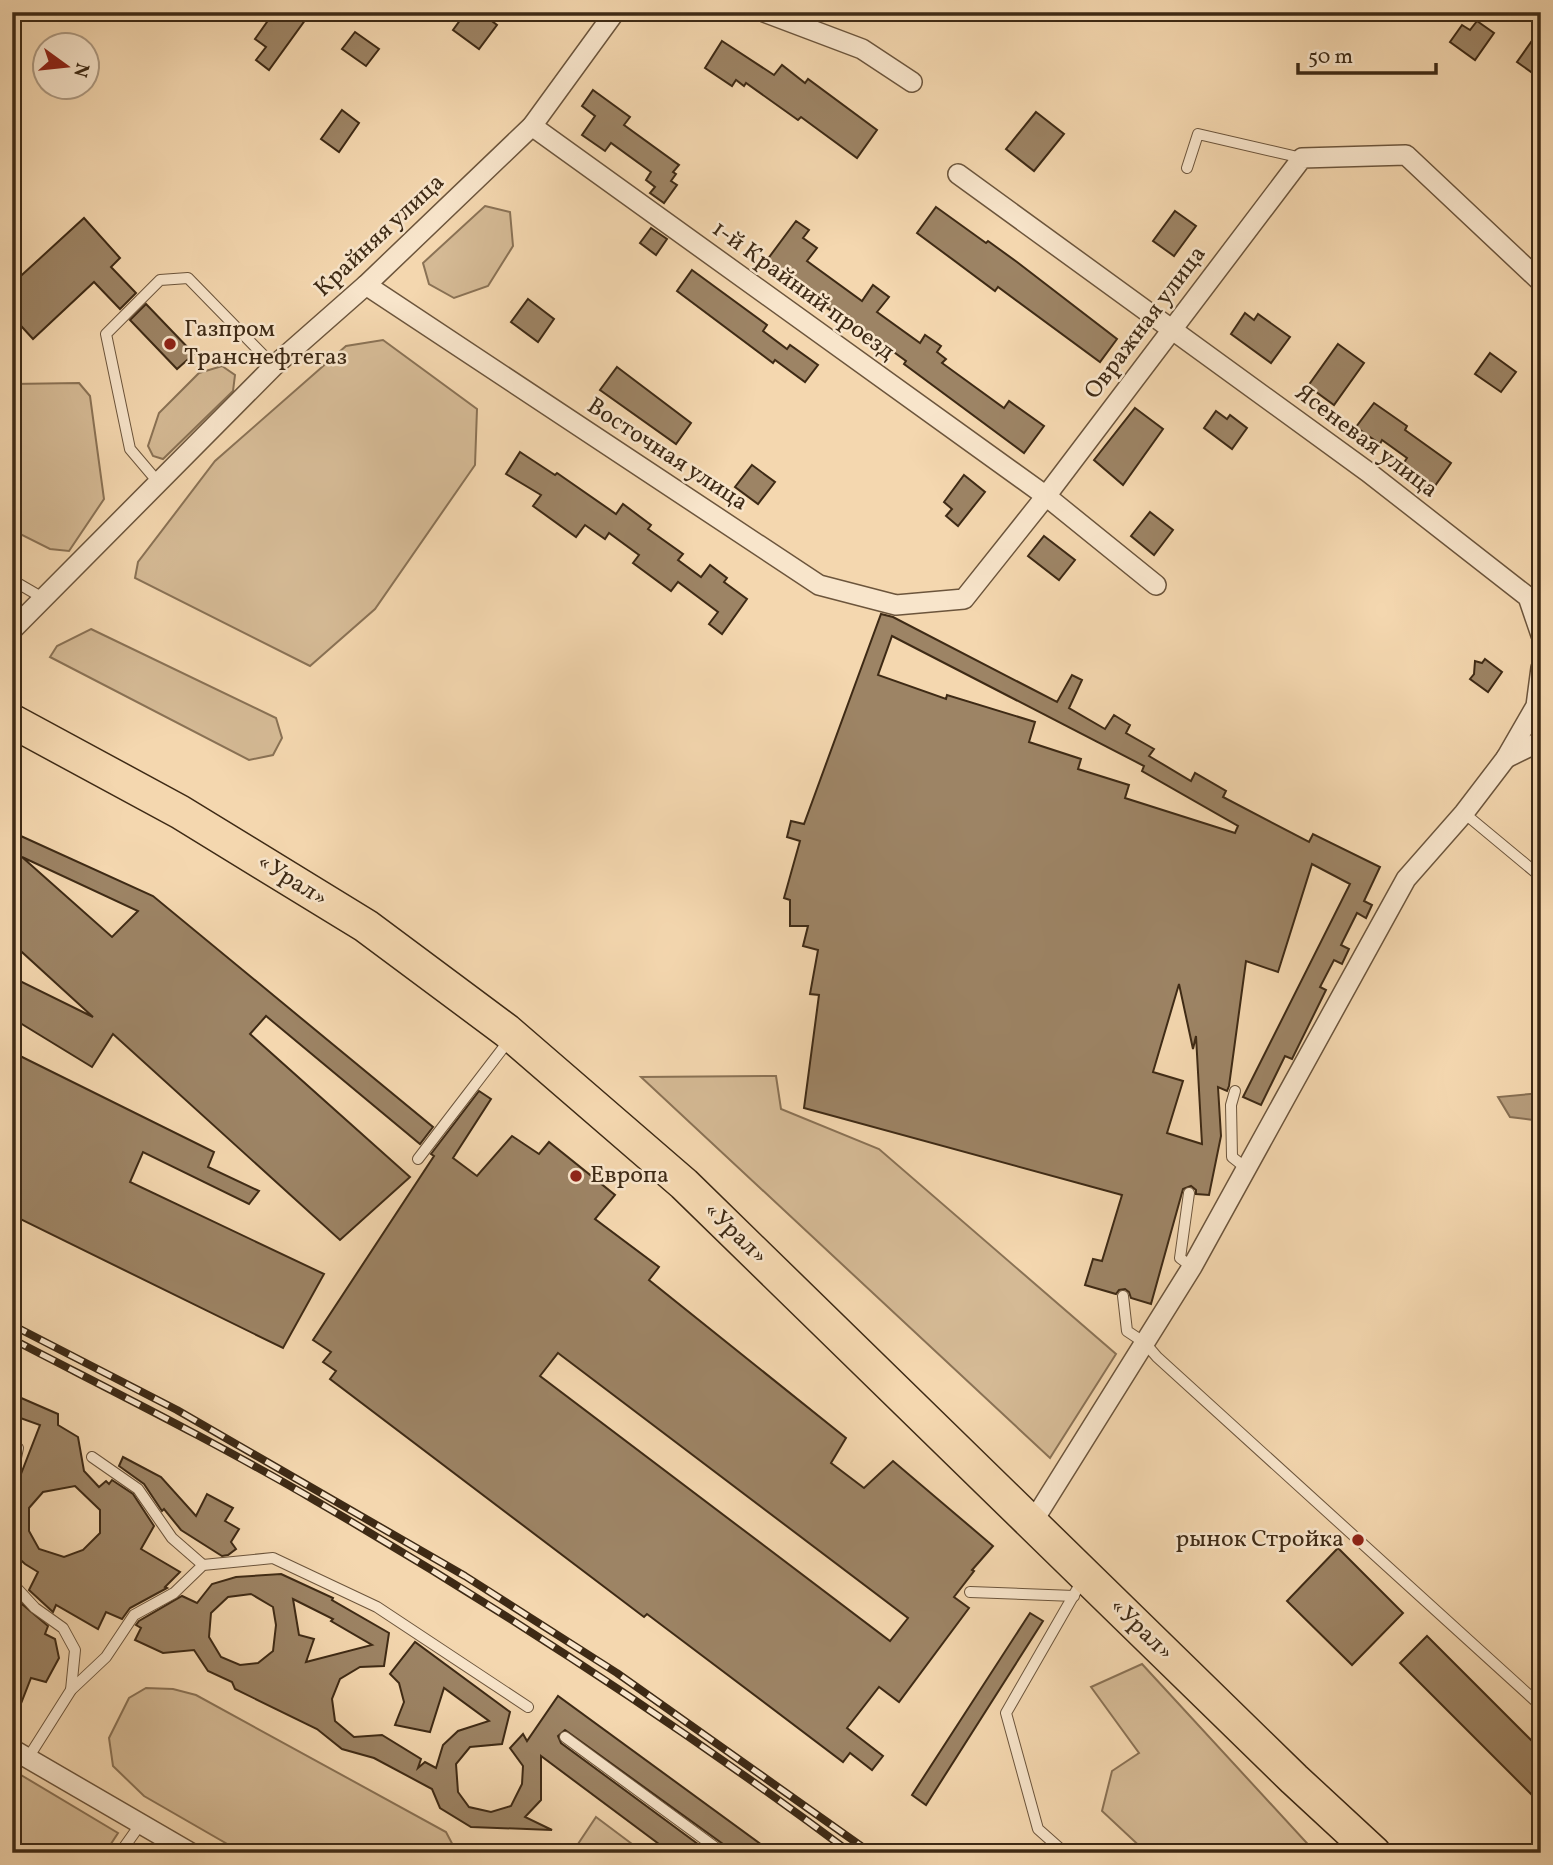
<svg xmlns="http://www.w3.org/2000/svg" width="1553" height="1865" viewBox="0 0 1553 1865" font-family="Vollkorn,serif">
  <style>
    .green { fill: #d5ba95; stroke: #8a7255; stroke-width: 2 }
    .water { fill: #b69c7b; stroke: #866e52; stroke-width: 2 }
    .building { fill: #9d8465; stroke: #3e2a15; stroke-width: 2; fill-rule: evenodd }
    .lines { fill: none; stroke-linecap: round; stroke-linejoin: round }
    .service-casing { stroke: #6c553c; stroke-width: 12 }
    .minor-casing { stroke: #6c553c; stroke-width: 22 }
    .trunk-casing { stroke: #3e2a15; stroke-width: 36 }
    .service { stroke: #f8e5cb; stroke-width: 10 }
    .minor { stroke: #f8e5cb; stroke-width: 19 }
    .trunk { stroke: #f4d7af; stroke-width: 33 }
    .rail-casing { stroke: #3e2a15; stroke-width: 8 }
    .rail { stroke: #f8e5cb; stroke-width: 5; stroke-dasharray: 16; stroke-linecap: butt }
    .poi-dot { fill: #8f2418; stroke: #f8e5cb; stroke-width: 2.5 }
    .labels { text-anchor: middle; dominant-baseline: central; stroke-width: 5; stroke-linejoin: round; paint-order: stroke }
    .street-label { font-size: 24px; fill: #3e2a15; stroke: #f8e5cb }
    .poi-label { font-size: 24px; fill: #3e2a15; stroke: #f8e5cb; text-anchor: start }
  </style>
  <rect width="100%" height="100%" fill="#f4d7af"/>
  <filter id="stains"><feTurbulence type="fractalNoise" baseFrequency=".00286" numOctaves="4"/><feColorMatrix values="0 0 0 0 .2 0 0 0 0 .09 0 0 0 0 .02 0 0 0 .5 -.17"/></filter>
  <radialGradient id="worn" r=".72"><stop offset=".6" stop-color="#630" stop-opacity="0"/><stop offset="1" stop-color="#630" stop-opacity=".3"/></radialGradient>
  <g class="green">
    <path d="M485 206 510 212 513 246 488 286 454 298 429 284 423 263Z"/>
    <path d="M383 340 477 409 475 465 375 609 310 666 135 578 138 562 215 461 346 346Z"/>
    <path d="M222 366 235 375 233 391 163 459 153 456 148 446 159 413 199 373Z"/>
    <path d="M79 383 90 396 104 499 69 551 50 549 12 530V384Z"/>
    <path d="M91 629 276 718 282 738 273 755 249 760 50 657 57 646Z"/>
    <path d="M776 1076 781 1109 879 1149 1116 1354 1050 1458 641 1077Z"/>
    <path d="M1142 1664 1316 1853H1147L1102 1811 1112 1771 1139 1753 1091 1687Z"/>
    <path d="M146 1688 173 1689 196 1695 446 1832 457 1853H243L144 1796 113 1766 109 1738 129 1698Z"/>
    <path d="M21 1775 118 1833 105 1853H28L18 1847 12 1853V1790Z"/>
    <path d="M596 1817 644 1853H572Z"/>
  </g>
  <path class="water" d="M1541 1093V1121L1510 1117 1498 1097Z"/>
  <g class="building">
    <path d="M274 12H311L269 70 256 60 266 47 255 39Z"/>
    <path d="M466 12H480L497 25 479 49 453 30Z"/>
    <path d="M1477 21 1494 33 1475 60 1450 42 1462 25 1470 30Z"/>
    <path d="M1541 28V79L1517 62Z"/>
    <path d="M355 32 379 49 366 66 342 49Z"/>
    <path d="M722 41 774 75 782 65 805 83 808 79 877 130 857 158 801 117 798 120 746 83 744 86 736 80 732 86 705 68Z"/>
    <path d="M593 90 630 117 624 125 679 165 673 172 676 174 671 181 677 185 664 203 650 193 655 187 646 180 651 172 611 143 605 151 582 135 595 116 582 106Z"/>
    <path d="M342 110 359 123 339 152 321 139Z"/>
    <path d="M1036 112 1064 134 1034 171 1006 149Z"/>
    <path d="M936 207 986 243 988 241 1017 262 1117 339 1100 362 998 287 995 291 917 233Z"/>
    <path d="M1175 211 1196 226 1174 256 1153 241Z"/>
    <path d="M84 218 120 258 111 267 136 293 120 309 94 282 33 339 12 316V284Z"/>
    <path d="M796 221 809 230 803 238 817 248 807 261 862 301 873 285 889 297 877 312 920 343 925 335 941 346 937 352 946 359 942 363 1004 408 1009 401 1044 426 1024 453 904 364 906 361 840 313 838 316 810 295 812 293 767 260Z"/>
    <path d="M651 228 667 239 656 255 640 243Z"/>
    <path d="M692 270 767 325 763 331 787 349 790 345 818 365 805 382 775 360 773 363 677 291Z"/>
    <path d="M528 299 554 319 538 342 511 322Z"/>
    <path d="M146 304 194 354 177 369 130 320Z"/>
    <path d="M1245 313 1254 320 1258 314 1290 337 1271 363 1231 334Z"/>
    <path d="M1338 344 1364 363 1334 405 1308 386Z"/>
    <path d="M1490 353 1516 372 1501 392 1475 374Z"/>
    <path d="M617 367 691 423 676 444 600 390Z"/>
    <path d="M1374 403 1407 426 1405 430 1451 463 1430 493 1408 477 1413 471 1403 464 1407 458 1382 440 1380 444 1356 427Z"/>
    <path d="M1135 408 1163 429 1123 485 1094 460Z"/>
    <path d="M1216 411 1227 419 1230 415 1247 428 1232 449 1204 428Z"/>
    <path d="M520 452 555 475 557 473 616 514 623 504 651 525 648 529 683 554 678 560 701 577 710 565 727 578 724 582 747 599 722 634 709 624 718 612 678 582 671 591 633 563 639 555 609 533 605 539 585 525 576 537 533 506 541 495 506 474Z"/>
    <path d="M752 465 775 482 758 504 735 487Z"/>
    <path d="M964 475 985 492 958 526 946 516 952 509 944 502Z"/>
    <path d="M1150 512 1173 530 1154 555 1131 536Z"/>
    <path d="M1044 536 1075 560 1059 580 1028 556Z"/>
    <path d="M881 614 893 617 1057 702 1072 675 1082 680 1069 708 1105 729 1114 715 1130 725 1126 733 1154 749 1149 756 1191 781 1195 773 1226 791 1223 797 1309 842 1313 834 1380 867 1364 901 1372 905 1366 918 1357 913 1341 945 1349 949 1342 964 1334 960 1320 987 1326 990 1292 1059 1285 1056 1261 1105 1243 1097 1350 884 1312 864 1278 972 1246 961 1229 1086 1227 1091 1218 1087 1221 1136 1209 1195 1196 1194V1190L1191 1186 1183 1189 1151 1304 1131 1298 1129 1292 1125 1289 1119 1290 1116 1294 1085 1285 1093 1259 1102 1261 1122 1195 804 1108 819 995 810 994 818 950 803 946 808 926H790V900L784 898 800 841 787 837 791 821 804 824ZM892 636 1144 766 1142 771 1238 826 1235 833 1125 798 1129 785 1078 769 1081 759 1029 742 1035 722 947 695 946 699 878 675ZM1179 984 1193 1049 1196 1036 1202 1144 1167 1133 1183 1081 1153 1072Z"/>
    <path d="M1485 659 1502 672 1488 692 1470 679 1474 674 1475 661 1482 663Z"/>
    <path d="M12 832 153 896 433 1127 420 1144 266 1016 250 1034 410 1177 340 1240 113 1034 92 1067 12 1018V977L93 1017 12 943ZM22 857 138 911 112 937Z"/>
    <path d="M12 1052 214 1152 208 1167 259 1191 249 1204 143 1152 130 1182 324 1274 283 1348 12 1215Z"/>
    <path d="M479 1091 491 1099 453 1158 477 1176 512 1136 539 1154 549 1142 615 1195 595 1219 659 1267 649 1280 846 1438 831 1463 864 1488 893 1461 993 1546 972 1570 974 1571 954 1597 969 1608 899 1702 879 1687 847 1728 883 1756 872 1770 850 1753 843 1762 647 1614 644 1617 330 1379 336 1371 323 1362 331 1352 313 1340 434 1156 431 1154ZM558 1353 908 1618 890 1641 540 1376Z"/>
    <path d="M12 1394 58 1414V1425L78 1437 84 1471 99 1487 106 1481 109 1484 112 1480 133 1494 154 1526 141 1549 180 1572 165 1587 167 1588 130 1608 122 1619 106 1612 98 1629 56 1605 53 1612 29 1590 38 1572 25 1564 12 1552V1487L19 1479 40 1425 12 1415ZM75 1486 100 1510V1533L83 1550 64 1557 39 1549 29 1531V1508L43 1492Z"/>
    <path d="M123 1457 161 1477 196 1516 207 1494 233 1508 225 1521 239 1529 231 1542 236 1549 228 1555 222 1556 181 1530 164 1509 162 1511 144 1484 119 1466Z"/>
    <path d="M1338 1548 1403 1613 1352 1665 1287 1601Z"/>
    <path d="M281 1574 333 1598 332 1600 389 1633 384 1666 360 1667 340 1679 332 1699 335 1721 354 1737 382 1735 421 1759 418 1768 425 1762 436 1768 443 1745 458 1731 489 1721 444 1688 430 1732 395 1725 404 1702 399 1683 390 1674 415 1642 510 1712 502 1744 470 1747 456 1764 458 1792 469 1807 491 1812 511 1806 522 1784 523 1766 510 1748 523 1734 527 1741 558 1696 773 1853H730L727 1847 565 1730 558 1736 561 1743 710 1853H671L541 1756V1800L525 1817 552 1830 471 1827 440 1808 432 1789 374 1758 342 1749 317 1729 235 1689 232 1682 208 1671 194 1650 163 1653 135 1640 141 1628 136 1625 139 1621 182 1596 197 1603 212 1584 236 1577ZM251 1594 273 1607 276 1625 273 1651 258 1663 240 1665 221 1657 209 1637 211 1613 228 1597ZM293 1599 333 1619 331 1621 372 1645 306 1662 314 1639 299 1635Z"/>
    <path d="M22 1604 48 1626 45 1634 55 1639 59 1658 46 1682 31 1678 13 1724 12 1672 19 1658 12 1654V1605L19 1609Z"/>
    <path d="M1030 1613 1043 1621 926 1805 912 1795Z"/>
    <path d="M1427 1636 1541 1750V1804L1400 1663Z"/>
  </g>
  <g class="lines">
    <g class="service-casing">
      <g id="service">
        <path d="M1187 168 1198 134 1302 158"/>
        <path d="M158 482 130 449 106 334 160 280 188 278 274 366"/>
        <path d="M12 580 43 598"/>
        <path d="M1464 813 1541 877"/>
        <path d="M1235 1091 1231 1105 1232 1157 1246 1168"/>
        <path d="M418 1159 510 1039"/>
        <path d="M1189 1193 1180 1258 1192 1267"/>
        <path d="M1123 1296 1127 1331 1145 1343 1157 1357 1541 1706"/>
        <path d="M92 1457 138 1489 172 1538 203 1565"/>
        <path d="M12 1477 18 1448"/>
        <path d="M12 1583 35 1608 63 1628 75 1650 71 1690"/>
        <path d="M970 1592 1074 1596"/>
        <path d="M565 1737 723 1853"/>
        <path d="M28 1758 71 1690 106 1657 134 1615 174 1593 203 1565 273 1558 377 1607 528 1707"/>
        <path d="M120 1853 142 1822"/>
        <path d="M1065 1853 1038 1829 1006 1713 1083 1579"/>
      </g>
    </g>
    <g class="minor-casing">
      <g id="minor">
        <path d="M764 12 862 49 912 82"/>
        <path d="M532 126 1046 496 1156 585"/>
        <path d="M958 174 1368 472 1528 597 1541 635"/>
        <path d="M366 285 819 585 896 605 964 599 1046 496 1302 158 1406 155 1541 282"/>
        <path d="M12 630 274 366 366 285 532 126 615 12"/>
        <path d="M1506 758 1541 741"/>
        <path d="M1032 1523 1192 1267 1406 879 1464 813 1506 758 1536 706 1541 668"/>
        <path d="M12 1749 191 1853"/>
      </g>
    </g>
    <g class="trunk-casing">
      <path id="trunk" d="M12 721 180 812 366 926 507 1031 684 1184 1294 1779 1374 1853"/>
    </g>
    <use href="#service" class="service"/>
    <use href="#minor" class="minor"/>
    <use href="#trunk" class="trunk"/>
    <g class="rail-casing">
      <g id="rail">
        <path d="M12 1325 177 1410 465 1576 617 1673 871 1853"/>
        <path d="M12 1339C114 1392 217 1443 316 1501 500 1608 679 1725 851 1853"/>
      </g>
    </g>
    <use href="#rail" class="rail"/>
  </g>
  <g class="poi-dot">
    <circle cx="170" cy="344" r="7"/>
    <circle cx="576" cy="1176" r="7"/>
    <circle cx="1358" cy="1540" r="7"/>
  </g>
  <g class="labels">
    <g class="street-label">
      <text transform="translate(380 236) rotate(-43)">Крайняя улица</text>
      <text transform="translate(803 291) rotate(36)">1-й Крайний проезд</text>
      <text transform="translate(1146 323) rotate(-53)">Овражная улица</text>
      <text transform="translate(1366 442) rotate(37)">Ясеневая улица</text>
      <text transform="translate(667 455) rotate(33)">Восточная улица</text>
      <text transform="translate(292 881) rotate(32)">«Урал»</text>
      <text transform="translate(735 1234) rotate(44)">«Урал»</text>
      <text transform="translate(1141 1630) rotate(44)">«Урал»</text>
    </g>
    <g class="poi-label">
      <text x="184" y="330">Газпром<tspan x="184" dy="28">Транснефтегаз</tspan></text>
      <text x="590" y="1176">Европа</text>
      <text x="1344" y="1540" text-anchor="end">рынок Стройка</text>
    </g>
  </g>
  <rect width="1553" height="1865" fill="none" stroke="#f4d7af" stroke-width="42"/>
  <rect x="14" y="14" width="1525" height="1837" fill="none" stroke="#3e2a15" stroke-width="3.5"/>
  <rect x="21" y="21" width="1511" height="1823" fill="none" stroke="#3e2a15" stroke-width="2"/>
  <g transform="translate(66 66) rotate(105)"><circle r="33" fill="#f8e5cb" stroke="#ae9a82" stroke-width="2"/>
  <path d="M0-5L12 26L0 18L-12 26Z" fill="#8f2418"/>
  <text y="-10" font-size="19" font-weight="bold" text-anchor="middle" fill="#3e2a15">N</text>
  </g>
  <path d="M1298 63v10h138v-10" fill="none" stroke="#3e2a15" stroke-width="3.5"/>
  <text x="1308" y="63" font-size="21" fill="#3e2a15" stroke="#f8e5cb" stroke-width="5" paint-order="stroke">50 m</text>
  <rect width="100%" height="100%" filter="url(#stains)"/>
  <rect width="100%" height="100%" fill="url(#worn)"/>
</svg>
